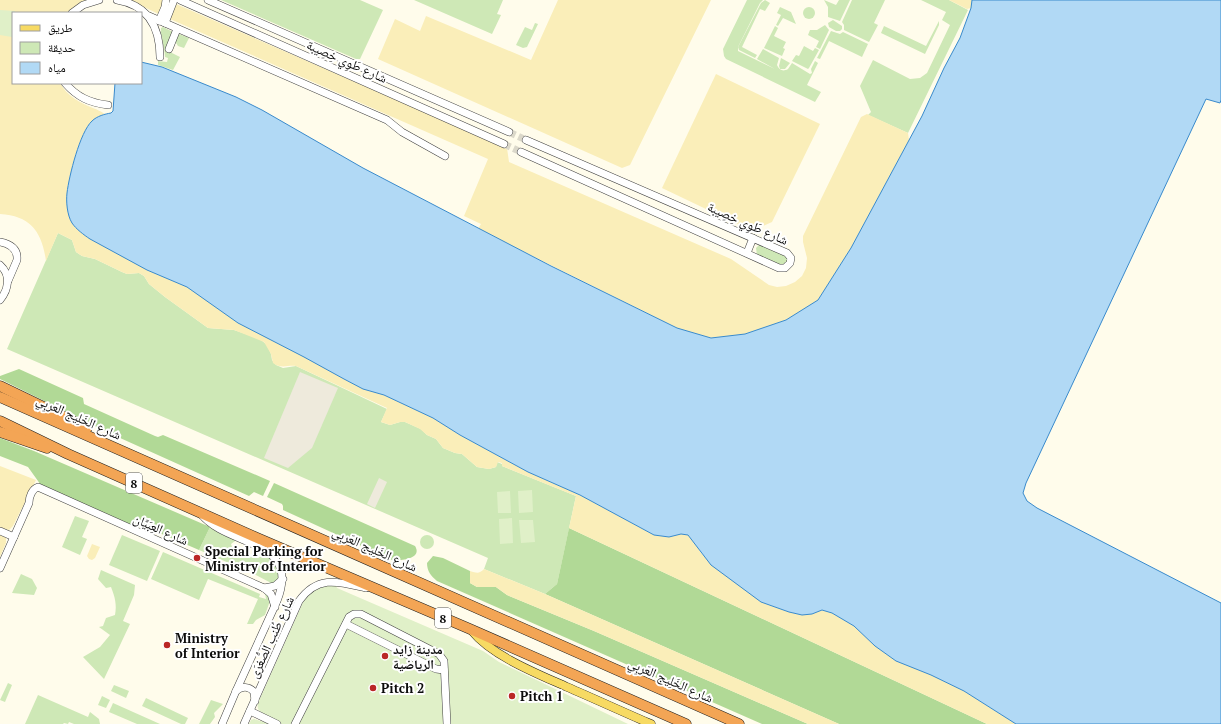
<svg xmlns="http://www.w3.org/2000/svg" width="1221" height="724" viewBox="0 0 1221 724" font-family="'PT Serif','Noto Naskh Arabic',serif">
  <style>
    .green { fill: #cee8b6 }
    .forest { fill: #b1d996 }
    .sand { fill: #faeeb9 }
    .pitch { fill: #e0f0c8 }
    .plaza { fill: #eeeadc }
    .water { fill: #b1d9f5; stroke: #398acc }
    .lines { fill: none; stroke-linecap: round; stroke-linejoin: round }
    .minor-tunnel { stroke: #dbd8ca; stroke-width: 7; stroke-dasharray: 7 3.5; stroke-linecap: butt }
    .minor-casing { stroke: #3f3f3f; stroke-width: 8 }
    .major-casing { stroke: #1d1d1d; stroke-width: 9 }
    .highway-casing { stroke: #1d1d1d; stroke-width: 11 }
    .minor { stroke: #fff; stroke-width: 7 }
    .major { stroke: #f7da63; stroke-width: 8 }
    .highway { stroke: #f3a555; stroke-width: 10 }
    .poi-dot { fill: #ba2626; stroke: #fff; stroke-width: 1.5 }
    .labels { text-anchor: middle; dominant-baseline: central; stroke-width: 4; stroke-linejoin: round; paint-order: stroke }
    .shield { fill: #fff; stroke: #555; stroke-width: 1 }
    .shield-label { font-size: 12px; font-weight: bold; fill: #0c0c0c }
    .street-label { font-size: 13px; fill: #0c0c0c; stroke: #fff }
    .poi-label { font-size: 13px; font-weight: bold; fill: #0c0c0c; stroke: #fff; text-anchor: start }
  </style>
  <rect width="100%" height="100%" fill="#fffceb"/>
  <g class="green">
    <path d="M221 0H360L383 10 360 59H356Z"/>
    <path d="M414 0H503L497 14 501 15 492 34Z"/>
    <path d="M747 0H763L760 3 738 47V51L775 69 757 59 763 49 779 58 777 65C779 70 783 72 788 69L792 63 810 74 812 73 811 69 815 61 818 63 807 85 821 92 815 102 726 59 724 56 723 49Z"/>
    <path d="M765 0 770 3 765 11 760 9 742 47 757 55 755 58 739 50 738 47 761 3Z"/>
    <path d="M824 0 836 5 839 0H850L840 21 828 17V7Z"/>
    <path d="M852 0H885L874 23 878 25 869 42 844 30V25L842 22Z"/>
    <path d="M921 0H949L968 10 908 133 868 115 871 112 860 86 873 60 910 79 920 78 927 73 950 25 942 20 946 12Z"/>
    <circle cx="809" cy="13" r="6"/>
    <path d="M780 7 791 12 796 24 783 18 778 26 776 25 781 15 777 13Z"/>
    <path d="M833 20 842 26V29L840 31H836L829 27 828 23Z"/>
    <path d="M939 21V25L925 54 881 33 884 26 926 46Z"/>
    <path d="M535 23 538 24 527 47 523 48 516 45 525 27 532 30Z"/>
    <path d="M825 25 829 30 820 49 816 47 819 41 808 35 810 30H817Z"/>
    <path d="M775 26 778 28 774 36 786 42 783 48 785 49 782 56 764 48Z"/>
    <path d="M163 27 173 32 166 50 180 57 173 70 158 65V61L167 62 168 58 165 57C165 48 160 35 161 28Z"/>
    <path d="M831 31 840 34 843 32 868 44 862 57 829 41 820 59 817 58Z"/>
    <path d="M179 34 189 38 184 48 178 46 175 41Z"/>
    <path d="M804 46 813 51 815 48 819 50 809 68 808 69 792 61 796 55 799 56Z"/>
    <path d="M781 58 790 63 785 69H780L779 66Z"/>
    <path d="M58 233 72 240 76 252 82 256 95 259 122 272 127 274 139 273 144 276 149 284 165 297 208 328 234 330 260 339 267 345 271 354 272 360 276 365 283 368 296 366 387 409 381 422 390 425 400 422H405L421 429 427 435 436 439 443 448 455 453 462 454 477 467 489 469 496 467 497 462 502 464V466L576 496 557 584 545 594 484 569 488 558 7 349Z"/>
    <path d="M759 245 785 253 789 259 783 267 757 255 756 248Z"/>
    <path d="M75 516 89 521 82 537 87 539 80 555 62 547Z"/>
    <path d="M210 527 229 535 235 541 231 544 232 547 257 558 260 557 259 552C273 558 277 564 279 579L273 584 252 573 199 550Z"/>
    <circle cx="427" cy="542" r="7"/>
    <path d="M122 535 160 551 147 581 109 565Z"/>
    <path d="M163 552 260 594 259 597 266 599 265 593 268 595 270 601 265 615 256 620 253 624H247L258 599 208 579 199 600 151 579Z"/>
    <path d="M101 570 135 585 134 595 123 621 130 624 104 679 83 657 100 647 110 635 99 627 103 626 106 618 115 615C117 605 115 597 111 587L106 588 98 579Z"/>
    <path d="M21 574 32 579 37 588 34 595 12 593Z"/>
    <path d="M8 683 12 685 5 702 0 700Z"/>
    <path d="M114 685 129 691 126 698 111 691Z"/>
    <path d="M38 695 88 717 90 712 99 719 100 724H74L69 722 68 724 64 723 63 724H25Z"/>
    <path d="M102 696 110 700 106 708 98 705Z"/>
    <path d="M146 698 188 718 185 724H181L142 706Z"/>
    <path d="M211 700 223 704 214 713 215 717 210 724H199Z"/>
    <path d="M113 703 160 724H137L109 712Z"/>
  </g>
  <g class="forest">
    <path d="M19 369 83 398 84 404 155 436 158 437 163 435 270 481 263 496 254 492 249 496 109 433 0 379V376Z"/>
    <path d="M0 438 34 451 210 527 199 550 148 528 131 525 43 488 28 467 0 456Z"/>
    <path d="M274 483 415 546C423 559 400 561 392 560L283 510V506L282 504 267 497Z"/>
    <path d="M569 528 987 724H839L545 594 557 584Z"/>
    <path d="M433 556 443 558 470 571V583L477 587H496L507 595 594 631 808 724H762L437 581C431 576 427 571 427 563Z"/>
  </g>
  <g class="sand">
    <path d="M0 0H88L68 13H13V83H60C67 96 80 103 93 108 98 110 100 111 105 114 102 115 98 116 96 118 79 130 70 174 67 194L147 270 187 287 344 379 363 389 384 395 433 418 460 435 528 472 580 495 654 535 669 537 681 534 688 535 693 540 701 553 761 602 789 612 802 615 812 614 822 610 832 613 854 626 875 646 896 661 931 675 964 691 1016 724H987L569 528 576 496 502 466V463L498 462 496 467 489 469 477 467 462 454 455 453 443 448 436 439 427 435 420 429 405 422H400L390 425 381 422 387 408 296 366C287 365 281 369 273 363L271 354 264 342 234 330 208 328 165 297 149 284 144 276 139 273 127 274 122 272 95 259 82 256 76 252 72 240 58 233 46 261C42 232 31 216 0 214Z"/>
    <path d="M129 0H169L171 1 165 17Z"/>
    <path d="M558 0H711L630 165 622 168 378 59 395 19 420 31 426 16 531 60Z"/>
    <path d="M949 0H972L971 8 967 9Z"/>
    <path d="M176 4 507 148 509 162 731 259 769 285 777 287 786 286 795 282 802 276 806 268 807 258 803 242V236L861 117 867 114 908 133 909 140 851 248 818 300 786 320 745 334 711 338 677 328 478 229 481 224 464 216 488 159 170 19Z"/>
    <path d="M716 74 820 124 772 222 752 231 662 188Z"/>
    <path d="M0 466 36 480 13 526 9 530 0 528Z"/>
    <path d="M0 534 6 538V543L0 557Z"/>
    <path d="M92 544 100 547 95 558 92 560 89 559 87 556Z"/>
    <path d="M484 569 545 594 839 724H808L594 631 507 595 496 587H477L470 583V571C477 573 479 574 484 569Z"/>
  </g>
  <g class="pitch">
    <path d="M0 10 15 11V13H13L12 37 0 35Z"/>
    <path d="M532 490 533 512 519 513 518 491Z"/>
    <path d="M510 491 511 513H498L497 492Z"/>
    <path d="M512 518 513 543 500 544 499 519Z"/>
    <path d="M519 520H533L535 542 521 543Z"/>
    <path d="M335 584 337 588 483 651 499 662 628 724H249L251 720 254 719 264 722 267 716C262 712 256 711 258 703L304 600 315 588Z"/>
  </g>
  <g class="plaza">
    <path d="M300 372 338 388 312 448 288 468 264 458Z"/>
    <path d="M379 478 387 482 375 508 367 504Z"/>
  </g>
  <path class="water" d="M972 0H1221V100L1220 103 1206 99 1026 483 1023 493 1027 501 1037 508 1221 603V724H1016L964 691 931 675 896 661 875 646 854 626 832 613 822 610 812 614 802 615 789 612 761 602 711 565 688 535 681 534 669 537 654 535 580 495 528 472 460 435 433 418 384 395 363 389 344 379 304 357 238 323 187 287 147 270 90 239C84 235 76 229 72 223 67 215 66 201 67 193 69 176 80 132 92 121 97 116 105 114 111 113L113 111 115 83H141V62L162 67 236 97 262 110 363 168 551 266 677 328 711 338 745 334 786 320 818 300 851 248 922 116 944 68 960 38 971 8Z"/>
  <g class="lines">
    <g class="minor-tunnel">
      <path d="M509 132 526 140"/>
      <path d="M504 144 521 152"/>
    </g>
    <g class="minor-casing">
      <g id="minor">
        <path d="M117 0C148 5 160 27 160 57"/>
        <path d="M180 0 504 144"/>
        <path d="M208 0 509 132"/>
        <path d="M72 13 83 5 99 0"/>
        <path d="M149 16 387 120 402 132 445 156"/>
        <path d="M159 21 165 7 166 0"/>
        <path d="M165 23 174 0"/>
        <path d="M169 49 177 29"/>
        <path d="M65 83C77 97 90 103 108 105"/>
        <path d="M521 152 779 268H785L790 263 791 258 787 253 526 140"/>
        <path d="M0 242C10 244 18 249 17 260L8 281"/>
        <path d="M747 253 753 238"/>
        <path d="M0 265C11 275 9 289 0 300"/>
        <path d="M201 514C228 548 302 538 277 601L236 691 222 724"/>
        <path d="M0 531 14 537"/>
        <path d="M0 568 29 503C29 497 32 489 38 487L264 588 271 594 275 607"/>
        <path d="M264 588 275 586 283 579"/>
        <path d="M346 624 436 669 444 670"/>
        <path d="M236 691C242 686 249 686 254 692L255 701"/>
        <path d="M250 711 277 724"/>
        <path d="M244 724 299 601C318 574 340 582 366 588"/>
        <path d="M295 724 349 617 354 614H361L439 654 444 661 447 724"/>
      </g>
    </g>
    <g class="major-casing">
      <path id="major" d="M472 631C492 656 538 674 567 687 595 699 623 712 651 724"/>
    </g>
    <g class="highway-casing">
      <g id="highway">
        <path d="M0 386 87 428"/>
        <path d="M0 397 739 724"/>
        <path d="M0 421 68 454 255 537 470 629 686 724"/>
        <path d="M0 432 47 448"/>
      </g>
    </g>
    <use href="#minor" class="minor"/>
    <use href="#major" class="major"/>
    <use href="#highway" class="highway"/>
  </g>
  <g class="poi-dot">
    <circle cx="197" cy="558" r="4"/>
    <circle cx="167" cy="645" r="4"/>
    <circle cx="385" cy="656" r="4"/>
    <circle cx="373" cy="688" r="4"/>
    <circle cx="512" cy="696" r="4"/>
  </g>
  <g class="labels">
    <g class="shield">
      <rect x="126" y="473" width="16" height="20" rx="3"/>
      <rect x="435" y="608" width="16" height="20" rx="3"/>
    </g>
    <g class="shield-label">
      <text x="134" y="483">8</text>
      <text x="443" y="618">8</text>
    </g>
    <g class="street-label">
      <text transform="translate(347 61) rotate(24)">شارع طَوِي خِصِيبة</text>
      <text transform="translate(748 223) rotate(24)">شارع طَوِي خِصِيبة</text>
      <text transform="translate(79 417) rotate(24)">شارع الخَلِيج العَربِي</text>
      <text transform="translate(161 529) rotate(24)">شارع العِبَيَّان</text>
      <text transform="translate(375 549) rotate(24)">شارع الخَلِيج العَربِي</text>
      <text transform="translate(271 637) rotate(-65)">شارع طُنب الصُّغرَى</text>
      <text transform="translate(671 680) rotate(24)">شارع الخَلِيج العَربِي</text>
    </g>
    <g class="poi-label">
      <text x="205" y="551">Special Parking for<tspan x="205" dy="15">Ministry of Interior</tspan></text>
      <text x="175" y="638">Ministry<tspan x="175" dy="15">of Interior</tspan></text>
      <text x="393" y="649">مدينة زايد<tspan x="393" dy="15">الرياضية</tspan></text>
      <text x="381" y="688">Pitch 2</text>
      <text x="520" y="696">Pitch 1</text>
    </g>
  </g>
  <rect x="12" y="12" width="130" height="72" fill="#ffffff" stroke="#9e9e9e"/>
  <rect x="20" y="25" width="20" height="6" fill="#f7da63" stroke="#9e9e9e"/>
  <text x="48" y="32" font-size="12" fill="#0c0c0c">طريق</text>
  <rect x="20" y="42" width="20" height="12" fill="#cee8b6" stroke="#9e9e9e"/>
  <text x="48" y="52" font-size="12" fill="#0c0c0c">حديقة</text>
  <rect x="20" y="62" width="20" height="12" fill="#b1d9f5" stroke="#9e9e9e"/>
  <text x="48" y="72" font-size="12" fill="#0c0c0c">مياه</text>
</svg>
